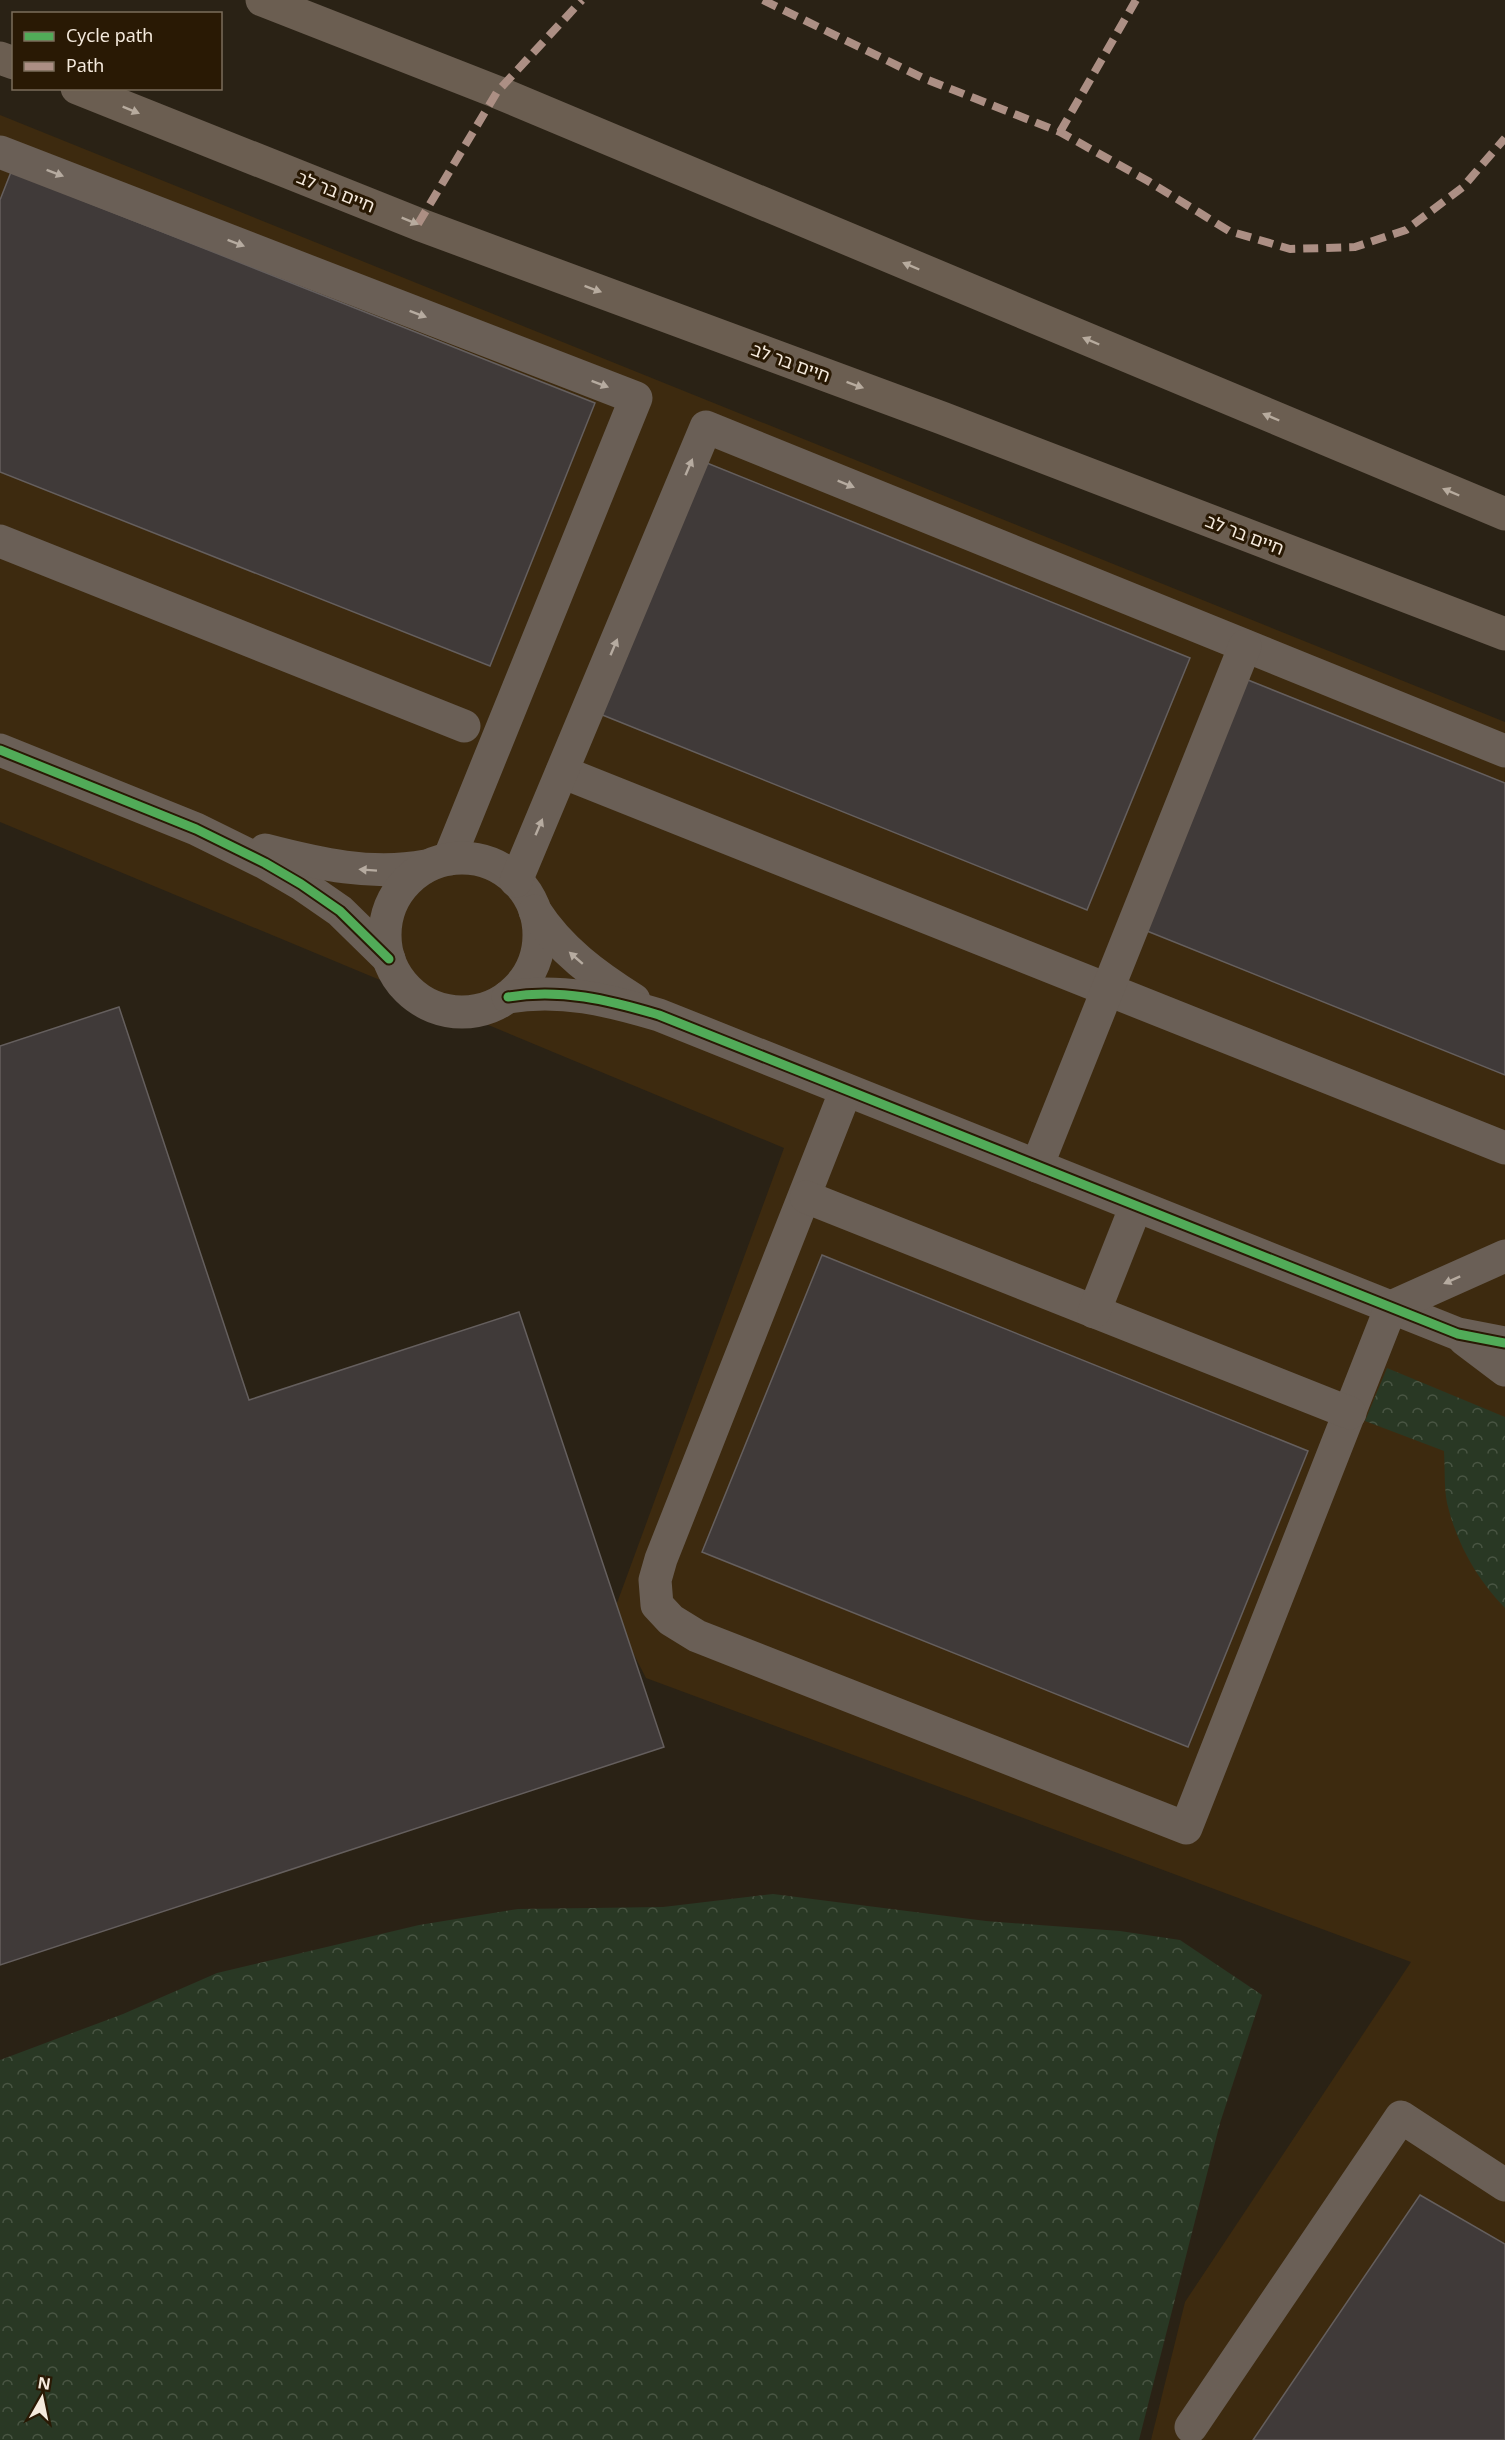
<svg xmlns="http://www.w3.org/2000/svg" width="1505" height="2440" viewBox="0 0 1505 2440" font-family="Georgia,'Noto Sans Hebrew',serif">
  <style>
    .built { fill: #3d2a0f }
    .forest { fill: url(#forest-crowns) }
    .building { fill: #403a39; stroke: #655f5e; stroke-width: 1.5 }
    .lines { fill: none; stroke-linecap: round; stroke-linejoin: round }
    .minor { stroke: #6a5f56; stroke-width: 33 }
    .major { stroke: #6b5e51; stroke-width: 33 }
    .quiet { stroke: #ac8f84; stroke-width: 8; stroke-dasharray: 15 8; stroke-linecap: butt }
    .cycleway-casing { stroke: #291904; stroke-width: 13 }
    .cycleway { stroke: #51ab58; stroke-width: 9 }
    .oneway { fill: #b7ab9e }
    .oneway2 { fill: #b6aba0 }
    .labels { text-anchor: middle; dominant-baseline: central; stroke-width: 6; stroke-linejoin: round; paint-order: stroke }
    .street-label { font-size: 18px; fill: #f5eadd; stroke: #291904 }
  </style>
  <defs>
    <pattern id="forest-crowns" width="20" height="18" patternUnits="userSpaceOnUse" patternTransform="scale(1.5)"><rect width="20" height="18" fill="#293824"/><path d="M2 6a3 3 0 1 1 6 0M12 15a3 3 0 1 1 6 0" fill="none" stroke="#495543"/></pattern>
  </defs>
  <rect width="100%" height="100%" fill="#2a2215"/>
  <path class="built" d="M0 115 1505 722V2440H1151L1185 2302 1411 1962 646 1678 613 1614 784 1148 0 822Z"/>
  <g class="forest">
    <path d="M1387 1368 1505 1417V1608C1477 1580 1456 1542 1447 1503 1444 1487 1445 1468 1444 1451L1365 1421Z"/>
    <path d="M773 1894 986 1921 1120 1931 1180 1940 1262 1995 1220 2123 1139 2440H0V2060L123 2014 217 1973 419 1925 518 1909 663 1907Z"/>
  </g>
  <g class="building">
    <path d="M11 172 595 403 490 666 0 472V200Z"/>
    <path d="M697 459 1190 658 1087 910 595 712Z"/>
    <path d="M1243 678 1505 783V1075L1142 929Z"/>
    <path d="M119 1007 249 1400 519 1312 664 1747 0 1965V1046Z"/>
    <path d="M822 1255 1308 1451 1188 1747 702 1552Z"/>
    <path d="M1420 2195 1505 2244V2440H1253Z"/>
  </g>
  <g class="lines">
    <g class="minor">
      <path d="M0 152 636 398 449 859"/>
      <path d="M0 541 464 726"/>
      <path d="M0 750 196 829 265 863 301 884 340 911 389 959"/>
      <path d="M562 772 1505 1148"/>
      <path d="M265 850C319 864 371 876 426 866"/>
      <circle cx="462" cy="935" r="77"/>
      <path d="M516 881 706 427 1505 751"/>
      <path d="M535 911C560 950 596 976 634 1000"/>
      <path d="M508 997C560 988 609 1000 659 1015L1458 1334 1505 1343"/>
      <path d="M846 1090 661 1559 655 1580 657 1605 671 1620 697 1636 1186 1828 1391 1307 1505 1256"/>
      <path d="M1037 1166 1245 646"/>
      <path d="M806 1197 1350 1413"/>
      <path d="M1094 1312 1136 1206"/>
      <path d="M1464 1339 1505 1370"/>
      <path d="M1191 2427 1401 2117 1505 2185"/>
    </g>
    <g class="major">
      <path d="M262 0 497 92 1505 514"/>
      <path d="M0 58 14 63"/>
      <path d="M77 88 418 224 942 418 1505 634"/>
    </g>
    <g class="quiet">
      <path d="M763 0 923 78 1060 132 1148 181 1229 231 1290 249 1355 247 1406 230 1463 187 1505 138"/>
      <path d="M1060 132 1136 0"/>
      <path d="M418 224 497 92 582 0"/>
    </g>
    <g class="cycleway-casing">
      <g id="cycleway">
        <path d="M0 750 196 829 265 863 301 884 340 911 389 959"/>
        <path d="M508 997C560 988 609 1000 659 1015L1458 1334 1505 1343"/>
      </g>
    </g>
    <use href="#cycleway" class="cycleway"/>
  </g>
  <defs><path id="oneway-solid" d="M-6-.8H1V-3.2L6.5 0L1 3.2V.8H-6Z" transform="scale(1.5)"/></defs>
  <g class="oneway">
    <use href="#oneway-solid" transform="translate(131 110) rotate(22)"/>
    <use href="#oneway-solid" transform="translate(410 221) rotate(22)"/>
    <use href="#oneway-solid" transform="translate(911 266) rotate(-157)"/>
    <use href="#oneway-solid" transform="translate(593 289) rotate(20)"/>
    <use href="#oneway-solid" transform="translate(1091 341) rotate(-157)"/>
    <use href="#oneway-solid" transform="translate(855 385) rotate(20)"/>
    <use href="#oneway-solid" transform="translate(1271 417) rotate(-157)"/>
    <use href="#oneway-solid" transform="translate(1451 492) rotate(-157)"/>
  </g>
  <g class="oneway2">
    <use href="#oneway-solid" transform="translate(55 173) rotate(21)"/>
    <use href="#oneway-solid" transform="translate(236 243) rotate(21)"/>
    <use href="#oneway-solid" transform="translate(418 314) rotate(21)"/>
    <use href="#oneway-solid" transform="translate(600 384) rotate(21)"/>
    <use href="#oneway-solid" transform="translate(689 467) rotate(-67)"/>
    <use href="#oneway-solid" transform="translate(846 484) rotate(22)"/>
    <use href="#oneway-solid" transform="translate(614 647) rotate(-67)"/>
    <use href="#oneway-solid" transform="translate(539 827) rotate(-67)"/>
    <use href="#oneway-solid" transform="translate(368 870) rotate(-176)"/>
    <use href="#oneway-solid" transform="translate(576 958) rotate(-139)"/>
    <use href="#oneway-solid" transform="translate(1452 1280) rotate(156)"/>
  </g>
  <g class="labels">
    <g class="street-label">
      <text transform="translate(336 191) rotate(22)">חיים בר לב</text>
      <text transform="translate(791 362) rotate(20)">חיים בר לב</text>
      <text transform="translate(1245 534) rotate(21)">חיים בר לב</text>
    </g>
  </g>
  <rect x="12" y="12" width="210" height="78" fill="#291904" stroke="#7b6d5b" stroke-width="1.5"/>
  <rect x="24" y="32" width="30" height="9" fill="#51ab58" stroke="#7b6d5b" stroke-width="1.5"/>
  <text x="66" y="42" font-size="18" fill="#f5eadd">Cycle path</text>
  <rect x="24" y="62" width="30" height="9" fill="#ac8f84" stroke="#7b6d5b" stroke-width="1.5"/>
  <text x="66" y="72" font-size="18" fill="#f5eadd">Path</text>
  <g transform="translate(42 2398) rotate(9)" stroke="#291904" stroke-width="4.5" paint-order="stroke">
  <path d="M0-4.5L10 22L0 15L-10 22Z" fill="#f5eadd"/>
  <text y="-9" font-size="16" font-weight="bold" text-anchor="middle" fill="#f5eadd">N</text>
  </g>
</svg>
